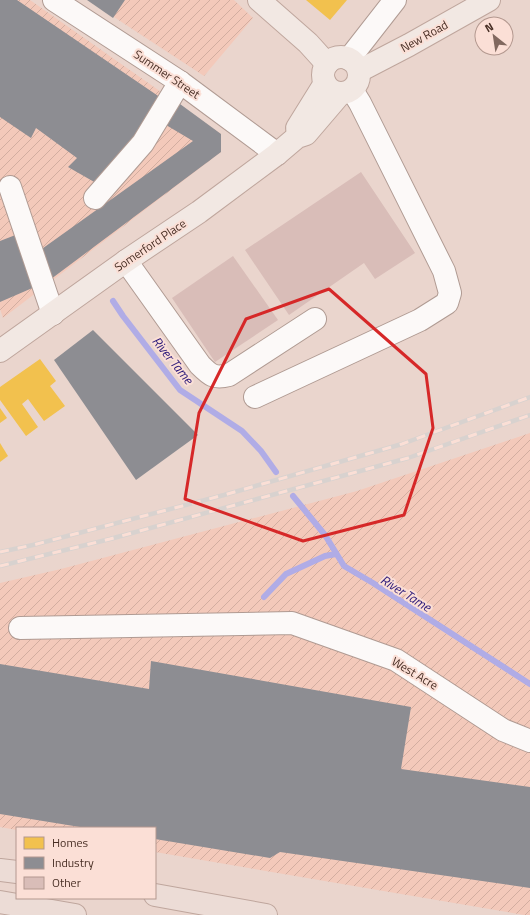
<svg xmlns="http://www.w3.org/2000/svg" width="530" height="915" viewBox="0 0 530 915" font-family="'Titillium Web',sans-serif">
  <style>
    .industrial { fill: url(#industrial-furrows) }
    .homes { fill: #f2c14e }
    .industry { fill: #8d8d92 }
    .lines { fill: none; stroke-linecap: round; stroke-linejoin: round }
    .stream { stroke: #b0ace6; stroke-width: 6 }
    .building { fill: #d9bdb8 }
    .minor-casing { stroke: #b09b93; stroke-width: 24 }
    .major-casing { stroke: #bfa69d; stroke-width: 24 }
    .highway-casing { stroke: #bfa69d; stroke-width: 24 }
    .minor { stroke: #fcf9f8; stroke-width: 22 }
    .major { stroke: #f2e8e3; stroke-width: 22 }
    .highway { stroke: #ecdcd6; stroke-width: 22 }
    .rail-casing { stroke: #d8d2cf; stroke-width: 4.5 }
    .rail { stroke: #fbdfd6; stroke-width: 3; stroke-dasharray: 9; stroke-linecap: butt }
    .marked { fill: none; stroke: #d62828; stroke-width: 3; stroke-linejoin: round }
    .labels { text-anchor: middle; dominant-baseline: central; stroke-width: 4; stroke-linejoin: round; paint-order: stroke }
    .street-label { font-size: 12px; fill: #482e24; stroke: #fbdfd6 }
    .water-label { font-size: 13px; font-style: italic; fill: #291779; stroke: #fbdfd6 }
  </style>
  <defs>
    <pattern id="industrial-furrows" width="10" height="10" patternUnits="userSpaceOnUse"><rect width="10" height="10" fill="#f3c9ba"/><path d="M-1 1l2-2M0 10L10 0M9 11l2-2" fill="none" stroke="#d2ada0"/></pattern>
  </defs>
  <rect width="100%" height="100%" fill="#ead5cd"/>
  <g class="industrial">
    <path d="M0 0H30L221 134V152L3 318 0 309Z"/>
    <path d="M88 0H234L253 18 204 76Z"/>
    <path d="M530 433V915H524L155 852V828H17V830L0 827V583L61 569 357 491Z"/>
  </g>
  <g class="homes">
    <path d="M306 0H347L330 20Z"/>
    <path d="M40 359 56 381 50 386 65 406 44 421 28 399 22 404 38 427 26 436 0 400V387Z"/>
    <path d="M0 408 7 418 0 423Z"/>
    <path d="M0 443 8 456 0 462Z"/>
  </g>
  <g class="industry">
    <path d="M0 0H17L170 104 110 191 68 167 77 158 36 128 31 138 0 117Z"/>
    <path d="M87 0H125L113 18Z"/>
    <path d="M180 104 221 134V152L47 282 39 251 193 141 166 125Z"/>
    <path d="M18 234 37 286 0 302V241Z"/>
    <path d="M93 330 198 435 136 480 54 360Z"/>
    <path d="M151 661 411 707 401 769 530 787V888L280 852 270 858 155 839V828H86L0 814V664L149 689Z"/>
  </g>
  <g class="lines">
    <g class="stream">
      <path d="M113 301 123 316 180 390 242 431 261 451 276 472"/>
      <path d="M293 496 325 535 344 566 373 583 530 684"/>
      <path d="M264 597 286 574 325 556 336 554"/>
    </g>
  </g>
  <g class="building">
    <path d="M361 172 415 253 375 279 364 263 289 315 245 250Z"/>
    <path d="M233 256 278 320 215 362 172 298Z"/>
  </g>
  <g class="lines">
    <g class="minor-casing">
      <g id="minor">
        <path d="M54 0 180 82 277 154"/>
        <path d="M349 59 395 0"/>
        <path d="M10 187 53 314"/>
        <path d="M95 198 143 143 180 82"/>
        <path d="M126 261 200 365C210 375 214 379 229 375L315 319"/>
        <path d="M255 397 420 320 447 303 450 293 444 271 360 103 352 90"/>
        <path d="M20 628 292 623 396 660 503 730 530 741"/>
      </g>
    </g>
    <g class="major-casing">
      <g id="major">
        <path d="M259 0 308 43 327 64"/>
        <circle cx="341" cy="75" r="18"/>
        <path d="M359 71 409 45 489 0"/>
        <path d="M297 128 325 83"/>
        <path d="M0 351 126 261 199 212 277 154 297 137 306 134 341 93"/>
      </g>
    </g>
    <g class="highway-casing">
      <g id="highway">
        <path d="M0 870 17 872"/>
        <path d="M155 895 266 915"/>
        <path d="M0 902 75 915"/>
      </g>
    </g>
    <use href="#minor" class="minor"/>
    <use href="#major" class="major"/>
    <use href="#highway" class="highway"/>
    <g class="rail-casing">
      <g id="rail">
        <path d="M0 552 33 545 224 495 402 444 530 397"/>
        <path d="M0 566 110 539 408 458 530 415"/>
      </g>
    </g>
    <use href="#rail" class="rail"/>
  </g>
  <path class="marked" d="M329 289 426 374 433 428 404 515 303 541 185 499 199 413 246 319Z"/>
  <g class="labels">
    <g class="street-label">
      <text transform="translate(424 36) rotate(-29)">New Road</text>
      <text transform="translate(167 74) rotate(34)">Summer Street</text>
      <text transform="translate(150 245) rotate(-34)">Somerford Place</text>
      <text transform="translate(415 673) rotate(31)">West Acre</text>
    </g>
    <g class="water-label">
      <text transform="translate(173 360) rotate(51)">River Tame</text>
      <text transform="translate(406 593) rotate(32)">River Tame</text>
    </g>
  </g>
  <rect x="16" y="827" width="140" height="72" fill="#fbdfd6" stroke="#b3988f"/>
  <rect x="24" y="837" width="20" height="12" fill="#f2c14e" stroke="#b3988f"/>
  <text x="52" y="847" font-size="12" fill="#482e24">Homes</text>
  <rect x="24" y="857" width="20" height="12" fill="#8d8d92" stroke="#b3988f"/>
  <text x="52" y="867" font-size="12" fill="#482e24">Industry</text>
  <rect x="24" y="877" width="20" height="12" fill="#d9bdb8" stroke="#b3988f"/>
  <text x="52" y="887" font-size="12" fill="#482e24">Other</text>
  <g transform="translate(494 36) rotate(330)"><circle r="19" fill="#fbdfd6" stroke="#b3988f"/>
  <path d="M0-3L7 15L0 10L-7 15Z" fill="#81685f"/>
  <text y="-6" font-size="11" font-weight="bold" text-anchor="middle" fill="#482e24">N</text>
  </g>
</svg>
